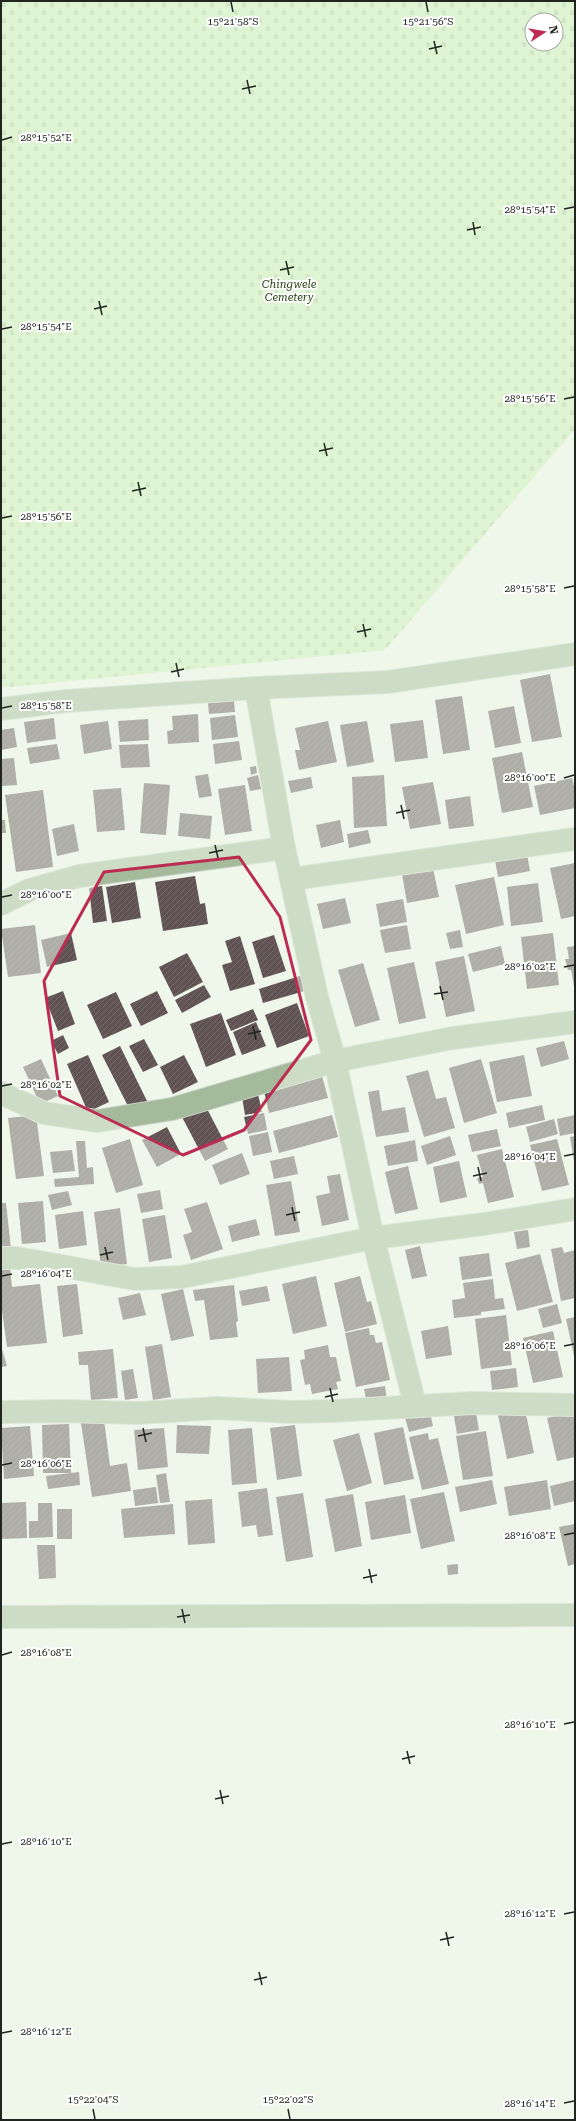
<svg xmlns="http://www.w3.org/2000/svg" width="576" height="2121" viewBox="0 0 576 2121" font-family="'Roboto Serif',serif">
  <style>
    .cemetery { fill: url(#cemetery-stones); fill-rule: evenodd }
    .building { fill: url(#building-hatch) }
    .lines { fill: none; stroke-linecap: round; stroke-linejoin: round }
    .street-casing { stroke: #c9d1c6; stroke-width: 24 }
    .street { stroke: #a4ba9a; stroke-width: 22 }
    .marked { fill: none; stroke: #bc2c52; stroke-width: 3; stroke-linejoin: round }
    .ticks { fill: none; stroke: #212520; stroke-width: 1.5 }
    .labels { text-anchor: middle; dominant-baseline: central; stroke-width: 4; stroke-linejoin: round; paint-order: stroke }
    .park-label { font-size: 11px; font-style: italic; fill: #1f3d0a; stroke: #fff }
    .ticks-label { font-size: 10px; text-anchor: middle; fill: #212520; stroke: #fff; stroke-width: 4; stroke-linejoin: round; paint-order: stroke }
  </style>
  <defs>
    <pattern id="cemetery-stones" width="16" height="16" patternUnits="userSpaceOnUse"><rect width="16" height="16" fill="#caf0b7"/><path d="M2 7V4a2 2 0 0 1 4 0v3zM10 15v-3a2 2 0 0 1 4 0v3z" fill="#adce9d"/></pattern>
    <pattern id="building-hatch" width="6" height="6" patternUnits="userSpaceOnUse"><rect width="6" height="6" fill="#615254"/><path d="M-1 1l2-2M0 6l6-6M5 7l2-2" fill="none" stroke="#736869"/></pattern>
  </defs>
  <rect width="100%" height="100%" fill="#eef7ea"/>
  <path class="cemetery" d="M1 1H575V429L385 650 1 688ZM532 20H556V44H532Z"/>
  <g class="building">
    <path d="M550 674 562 737 532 742 520 680Z"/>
    <path d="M462 696 470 750 443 754 435 700Z"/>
    <path d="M234 701 235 712 209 714 208 703Z"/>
    <path d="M514 706 521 743 495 748 488 711Z"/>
    <path d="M198 714 199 742 168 744 167 731 173 730 172 716Z"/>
    <path d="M235 715 238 737 212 740 210 718Z"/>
    <path d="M54 718 56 739 27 743 24 722Z"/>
    <path d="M148 719 149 740 120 742 118 721Z"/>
    <path d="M423 720 428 758 395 762 390 724Z"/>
    <path d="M108 721 112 749 84 754 80 725Z"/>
    <path d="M328 721 337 762 299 770 295 750H300L295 728Z"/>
    <path d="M367 721 374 762 347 767 340 725Z"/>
    <path d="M14 728 17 747 1 750V730Z"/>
    <path d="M239 741 242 760 215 764 213 744Z"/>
    <path d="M57 744 60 759 30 764 27 748Z"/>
    <path d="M148 744 150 767 121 768 119 745Z"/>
    <path d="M522 752 533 807 502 813 492 758Z"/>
    <path d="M14 758 17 785 1 786V759Z"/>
    <path d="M256 766 257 773 251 775 250 767Z"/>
    <path d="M208 774 212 796 199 798 195 776Z"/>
    <path d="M258 775 261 789 250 791 247 778Z"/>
    <path d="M384 775 387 826 354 828 352 777Z"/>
    <path d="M311 777 313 788 291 793 288 781Z"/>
    <path d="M572 778 575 790V808L540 815 534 786Z"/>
    <path d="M433 782 441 824 410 829 402 787Z"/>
    <path d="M144 783 170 785 166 835 140 833Z"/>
    <path d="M245 785 252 831 225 835 218 789Z"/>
    <path d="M121 788 125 830 97 832 93 790Z"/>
    <path d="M43 790 53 867 16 872 5 795Z"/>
    <path d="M470 796 474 826 449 829 445 800Z"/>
    <path d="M180 813 212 816 210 839 178 836Z"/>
    <path d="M1 820H5L6 833H1Z"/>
    <path d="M340 820 344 842 321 848 316 825Z"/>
    <path d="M74 824 79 851 57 856 52 829Z"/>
    <path d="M368 830 371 843 349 848 347 834Z"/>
    <path d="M527 854 530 871 498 877 495 860Z"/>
    <path d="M575 863V916L561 919 550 868Z"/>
    <path d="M433 868 439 897 407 903 402 874Z"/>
    <path d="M195 876 200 904 205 903 208 924 163 931 155 882Z"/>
    <path d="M494 877 504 925 466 934 455 885Z"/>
    <path d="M135 882 141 918 112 923 106 887Z"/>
    <path d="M538 883 543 922 511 926 507 887Z"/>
    <path d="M102 886 107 921 93 923 89 888Z"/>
    <path d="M345 898 351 923 323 929 317 904Z"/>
    <path d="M403 899 407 922 380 927 376 904Z"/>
    <path d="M35 925 41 973 8 977 1 929Z"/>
    <path d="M407 925 411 949 385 953 380 930Z"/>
    <path d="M460 930 463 947 450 949 446 933Z"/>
    <path d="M71 933 77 960 47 967 41 940Z"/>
    <path d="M553 933 559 985 527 989 521 937Z"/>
    <path d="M274 935 286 971 263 978 252 942Z"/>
    <path d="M240 936 255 984 230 991 222 965 232 962 225 941Z"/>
    <path d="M501 946 505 964 473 972 468 954Z"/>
    <path d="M575 946V986H574L571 970H568L565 959H569L567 947Z"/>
    <path d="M187 953 203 982 174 997 159 967Z"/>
    <path d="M464 956 475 1011 446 1017 435 962Z"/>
    <path d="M414 962 426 1018 399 1024 387 968Z"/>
    <path d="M363 963 380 1020 355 1027 338 970Z"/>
    <path d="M303 975 308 990 263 1003 259 989Z"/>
    <path d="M204 985 211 997 182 1013 175 1000Z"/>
    <path d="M63 991 75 1024 58 1031 45 998Z"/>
    <path d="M157 991 168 1013 141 1026 130 1004Z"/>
    <path d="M116 992 132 1026 103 1039 87 1005Z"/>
    <path d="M297 1003 309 1036 277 1048 265 1015Z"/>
    <path d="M253 1009 258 1020 231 1031 226 1020Z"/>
    <path d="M221 1013 236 1055 206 1067 190 1024Z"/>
    <path d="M256 1022 266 1046 242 1055 233 1032Z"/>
    <path d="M63 1035 69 1048 58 1054 51 1041Z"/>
    <path d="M144 1039 158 1065 143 1072 129 1046Z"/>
    <path d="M564 1041 569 1059 541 1067 536 1048Z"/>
    <path d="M120 1046 147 1101 130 1110 102 1055Z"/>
    <path d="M88 1055 109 1102 88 1112 67 1064Z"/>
    <path d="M184 1055 198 1082 173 1094 160 1067Z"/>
    <path d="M524 1055 532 1096 497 1102 489 1062Z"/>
    <path d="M41 1059 58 1096 40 1104 23 1067Z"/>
    <path d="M481 1059 497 1113 464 1123 449 1068Z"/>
    <path d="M428 1070 436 1099 446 1097 455 1128 424 1137 406 1076Z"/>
    <path d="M322 1076 328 1098 269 1113 264 1091Z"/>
    <path d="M379 1090 382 1111 405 1107 409 1132 376 1137 368 1092Z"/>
    <path d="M258 1094 262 1112 245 1115 242 1097Z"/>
    <path d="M205 1105 228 1149 205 1161 182 1117Z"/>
    <path d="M542 1105 545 1120 509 1128 506 1113Z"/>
    <path d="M264 1113 267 1130 248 1134 244 1117Z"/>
    <path d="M36 1115 44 1176 16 1179 8 1118Z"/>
    <path d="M332 1115 338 1137 279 1153 273 1131Z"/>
    <path d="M575 1115V1133L560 1136 557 1119Z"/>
    <path d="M554 1119 558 1134 530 1142 526 1127Z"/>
    <path d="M167 1127 181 1154 157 1167 142 1140Z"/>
    <path d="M497 1129 501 1146 472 1152 468 1135Z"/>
    <path d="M268 1132 272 1152 253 1156 249 1136Z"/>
    <path d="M450 1136 456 1155 427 1165 421 1146Z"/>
    <path d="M575 1136V1161H574L570 1137Z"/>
    <path d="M130 1139 143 1185 116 1193 102 1148Z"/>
    <path d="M557 1139 569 1185 542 1191 530 1145Z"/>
    <path d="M415 1140 418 1161 388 1166 384 1146Z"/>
    <path d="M76 1141H85L87 1168 93 1167 94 1184 55 1187 54 1179 79 1177Z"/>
    <path d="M502 1149 514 1197 488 1203 483 1183 479 1184 477 1178 483 1177 477 1155Z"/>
    <path d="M72 1150 75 1171 53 1173 50 1152Z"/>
    <path d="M242 1153 250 1174 220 1185 212 1165Z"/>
    <path d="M294 1156 298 1174 274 1179 270 1161Z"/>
    <path d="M459 1161 467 1197 440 1203 433 1167Z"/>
    <path d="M408 1166 418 1209 395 1214 385 1172Z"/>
    <path d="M340 1174 349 1220 322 1226 316 1196 330 1193 327 1176Z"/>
    <path d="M291 1181 300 1232 275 1236 266 1185Z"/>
    <path d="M160 1190 163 1209 141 1213 137 1194Z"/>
    <path d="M68 1191 72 1205 52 1210 48 1195Z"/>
    <path d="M43 1201 46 1242 22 1244 18 1203Z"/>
    <path d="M207 1202 223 1249 191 1260 183 1235 192 1232 184 1209Z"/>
    <path d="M1 1203H6L11 1249 1 1250Z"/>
    <path d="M120 1208 127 1264 101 1267 94 1212Z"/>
    <path d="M83 1211 87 1245 59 1249 55 1215Z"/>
    <path d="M165 1215 172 1258 149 1262 142 1219Z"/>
    <path d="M256 1219 260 1235 232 1242 228 1226Z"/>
    <path d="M528 1230 530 1247 517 1249 514 1232Z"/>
    <path d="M420 1246 427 1276 412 1279 405 1250Z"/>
    <path d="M562 1247 564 1253 575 1250V1298L561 1301 551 1249Z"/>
    <path d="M489 1253 492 1276 462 1280 459 1257Z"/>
    <path d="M540 1254 553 1302 517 1311 505 1263Z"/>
    <path d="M10 1267 12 1287 40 1284 47 1343 7 1347 1 1303V1268Z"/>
    <path d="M316 1276 327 1326 293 1334 282 1284Z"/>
    <path d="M360 1276 367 1302 371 1301 377 1324 345 1332 334 1283Z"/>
    <path d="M493 1279 495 1299 503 1298 505 1309 481 1312V1315L454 1318 452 1300 465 1298 463 1283Z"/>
    <path d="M77 1284 83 1334 63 1337 57 1286Z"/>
    <path d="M234 1285 238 1321 236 1322 238 1337 210 1340 204 1300 195 1301 193 1290Z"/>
    <path d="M267 1286 270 1301 242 1306 239 1291Z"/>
    <path d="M183 1289 194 1336 171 1341 161 1294Z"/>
    <path d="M140 1293 146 1315 123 1320 118 1298Z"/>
    <path d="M557 1304 562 1323 543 1328 538 1309Z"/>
    <path d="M506 1315 512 1365 481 1369 475 1319Z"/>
    <path d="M575 1317V1356H574L566 1319Z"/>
    <path d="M448 1326 452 1355 426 1359 421 1331Z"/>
    <path d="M369 1328 370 1335H374L376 1343 382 1342 390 1380 356 1387 345 1333Z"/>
    <path d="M553 1331 563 1377 533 1383 523 1338Z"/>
    <path d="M162 1344 171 1397 153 1400 145 1347Z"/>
    <path d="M328 1345 330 1357H336L341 1381 336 1382 338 1389 312 1394 310 1384 305 1385 300 1360 305 1359 304 1350Z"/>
    <path d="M1 1346 7 1366 1 1367Z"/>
    <path d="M113 1349 118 1398 91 1400 88 1365H79L78 1352Z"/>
    <path d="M289 1357 292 1391 258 1393 256 1359Z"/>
    <path d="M516 1368 518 1387 492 1390 490 1371Z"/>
    <path d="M133 1369 138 1398 125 1400 121 1371Z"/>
    <path d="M385 1386 387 1401 367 1404 364 1389Z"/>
    <path d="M475 1407 479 1430 457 1434 453 1411Z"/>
    <path d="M429 1408 433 1426 409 1432 404 1414Z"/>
    <path d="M525 1409 534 1453 507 1459 498 1415Z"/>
    <path d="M574 1412 575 1457 557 1461 547 1418Z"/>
    <path d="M104 1420 110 1466 127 1463 131 1491 92 1497 81 1423Z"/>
    <path d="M69 1424 71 1473H43L42 1425Z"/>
    <path d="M177 1425 211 1426 209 1454 176 1453Z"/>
    <path d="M295 1425 302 1476 277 1480 270 1428Z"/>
    <path d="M30 1426 34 1476 4 1479 1 1428Z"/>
    <path d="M403 1427 414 1479 384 1485 374 1433Z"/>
    <path d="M164 1428 168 1467 138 1470 134 1430Z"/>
    <path d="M252 1428 257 1483 232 1485 228 1430Z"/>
    <path d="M486 1431 493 1476 463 1480 456 1436Z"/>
    <path d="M359 1433 372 1483 347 1491 333 1440Z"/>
    <path d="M428 1433 429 1440 438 1438 449 1484 422 1490 409 1437Z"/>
    <path d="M79 1472 80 1485 48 1489 46 1476Z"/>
    <path d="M166 1473 170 1502 160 1503 156 1475Z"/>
    <path d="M492 1480 497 1504 460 1512 455 1487Z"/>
    <path d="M547 1480 551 1509 509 1516 504 1487Z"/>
    <path d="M575 1480V1501L554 1506 550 1486Z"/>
    <path d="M156 1487 158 1503 135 1506 133 1490Z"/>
    <path d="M267 1488 273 1535 258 1537 256 1525 242 1527 238 1492Z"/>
    <path d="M444 1492 455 1541 421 1549 410 1499Z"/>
    <path d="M303 1493 313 1557 286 1562 276 1497Z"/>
    <path d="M353 1494 362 1546 335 1552 325 1499Z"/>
    <path d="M405 1495 411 1533 371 1540 365 1502Z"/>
    <path d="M212 1499 215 1543 188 1545 185 1501Z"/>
    <path d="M26 1502 27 1538 1 1539V1503Z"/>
    <path d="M38 1503H52L53 1537 29 1538V1521H38Z"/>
    <path d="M173 1504 175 1534 124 1538 121 1509Z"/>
    <rect x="57" y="1509" width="15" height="30"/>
    <path d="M575 1524V1564L568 1566 559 1527Z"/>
    <path d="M37 1545H55L56 1578 39 1579Z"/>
    <path d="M458 1564V1574L448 1575 447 1565Z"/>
  </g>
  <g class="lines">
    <g class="street-casing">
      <g id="street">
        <path d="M256 688 284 848 317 997 335 1061 373 1238 415 1405"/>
        <path d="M1 709 66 701 256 688 388 682 575 654"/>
        <path d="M292 879 575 839"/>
        <path d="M1 904 29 890 79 876 284 848"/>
        <path d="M1 1093 44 1113 97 1121 172 1109 335 1061 453 1038 575 1022"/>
        <path d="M1 1258H17L135 1279 182 1277 373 1238 484 1224 575 1209"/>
        <path d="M1 1412 64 1411 139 1413 218 1408 289 1412 333 1411 472 1403 575 1405"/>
        <path d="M1 1617 575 1615"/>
      </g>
    </g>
    <use href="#street" class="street"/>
  </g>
  <path d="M0 0H576V2121H0ZM239 857 280 917 311 1040 244 1130 183 1155 60 1096 44 981 104 872Z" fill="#eef7ea" fill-opacity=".55" fill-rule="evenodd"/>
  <path class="marked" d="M239 857 280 917 311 1040 244 1130 183 1155 60 1096 44 981 104 872Z"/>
  <path class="ticks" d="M231 2 233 12M426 2 428 12M434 41 437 54M429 49 442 46M247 80 250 94M242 89 256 86M2 140 12 137M564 209 574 207M473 222 475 235M467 230 481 227M286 261 289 275M280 270 294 267M99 301 102 315M94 309 107 306M2 329 12 327M564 399 574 397M324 443 327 456M319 451 333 448M138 482 141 496M132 491 146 488M2 518 12 516M564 588 574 586M363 624 366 637M357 632 371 629M176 663 179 677M171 672 184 669M2 708 12 706M564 778 574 775M401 805 404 819M396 813 410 810M215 845 218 858M209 853 223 850M2 897 12 895M564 967 574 965M440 986 443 1000M434 994 448 992M253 1026 256 1040M248 1034 261 1031M2 1086 12 1084M564 1156 574 1154M478 1167 481 1181M473 1176 487 1173M292 1207 295 1221M286 1215 300 1212M105 1247 108 1260M100 1255 113 1252M2 1276 12 1274M564 1346 574 1344M330 1388 333 1402M325 1397 338 1394M143 1428 146 1442M138 1436 152 1433M2 1465 12 1463M564 1535 574 1533M369 1569 372 1583M363 1578 377 1575M182 1609 185 1623M177 1617 190 1615M2 1655 12 1652M564 1724 574 1722M407 1751 410 1764M402 1759 415 1756M220 1790 223 1804M215 1799 229 1796M2 1844 12 1842M564 1914 574 1912M446 1932 449 1946M440 1940 454 1937M259 1972 262 1985M254 1980 267 1977M2 2033 12 2031M564 2103 574 2101M93 2109 95 2119M288 2109 290 2119"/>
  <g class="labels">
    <g class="park-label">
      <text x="289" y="284">Chingwele<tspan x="289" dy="13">Cemetery</tspan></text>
    </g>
  </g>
  <g class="ticks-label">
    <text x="233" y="25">15°21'58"S</text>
    <text x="428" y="25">15°21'56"S</text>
    <text x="46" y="141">28°15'52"E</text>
    <text x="530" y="213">28°15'54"E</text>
    <text x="46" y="330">28°15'54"E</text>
    <text x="530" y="402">28°15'56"E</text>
    <text x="46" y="520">28°15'56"E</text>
    <text x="530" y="592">28°15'58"E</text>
    <text x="46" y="709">28°15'58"E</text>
    <text x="530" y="781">28°16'00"E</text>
    <text x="46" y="898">28°16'00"E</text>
    <text x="530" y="970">28°16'02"E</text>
    <text x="46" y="1088">28°16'02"E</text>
    <text x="530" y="1160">28°16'04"E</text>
    <text x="46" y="1277">28°16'04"E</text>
    <text x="530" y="1349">28°16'06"E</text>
    <text x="46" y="1467">28°16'06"E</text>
    <text x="530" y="1539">28°16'08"E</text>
    <text x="46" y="1656">28°16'08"E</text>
    <text x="530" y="1728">28°16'10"E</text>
    <text x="46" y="1845">28°16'10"E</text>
    <text x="530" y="1917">28°16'12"E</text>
    <text x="46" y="2035">28°16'12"E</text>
    <text x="93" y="2103">15°22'04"S</text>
    <text x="288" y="2103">15°22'02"S</text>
    <text x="530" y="2107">28°16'14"E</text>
  </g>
  <rect width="576" height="2121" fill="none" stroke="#212520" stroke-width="4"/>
  <g transform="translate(544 32) rotate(78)"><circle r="19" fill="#ffffff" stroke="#a6a8a6"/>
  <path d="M0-3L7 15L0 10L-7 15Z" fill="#bc2c52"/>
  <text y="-6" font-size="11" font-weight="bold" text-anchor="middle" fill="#212520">N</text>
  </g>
</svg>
